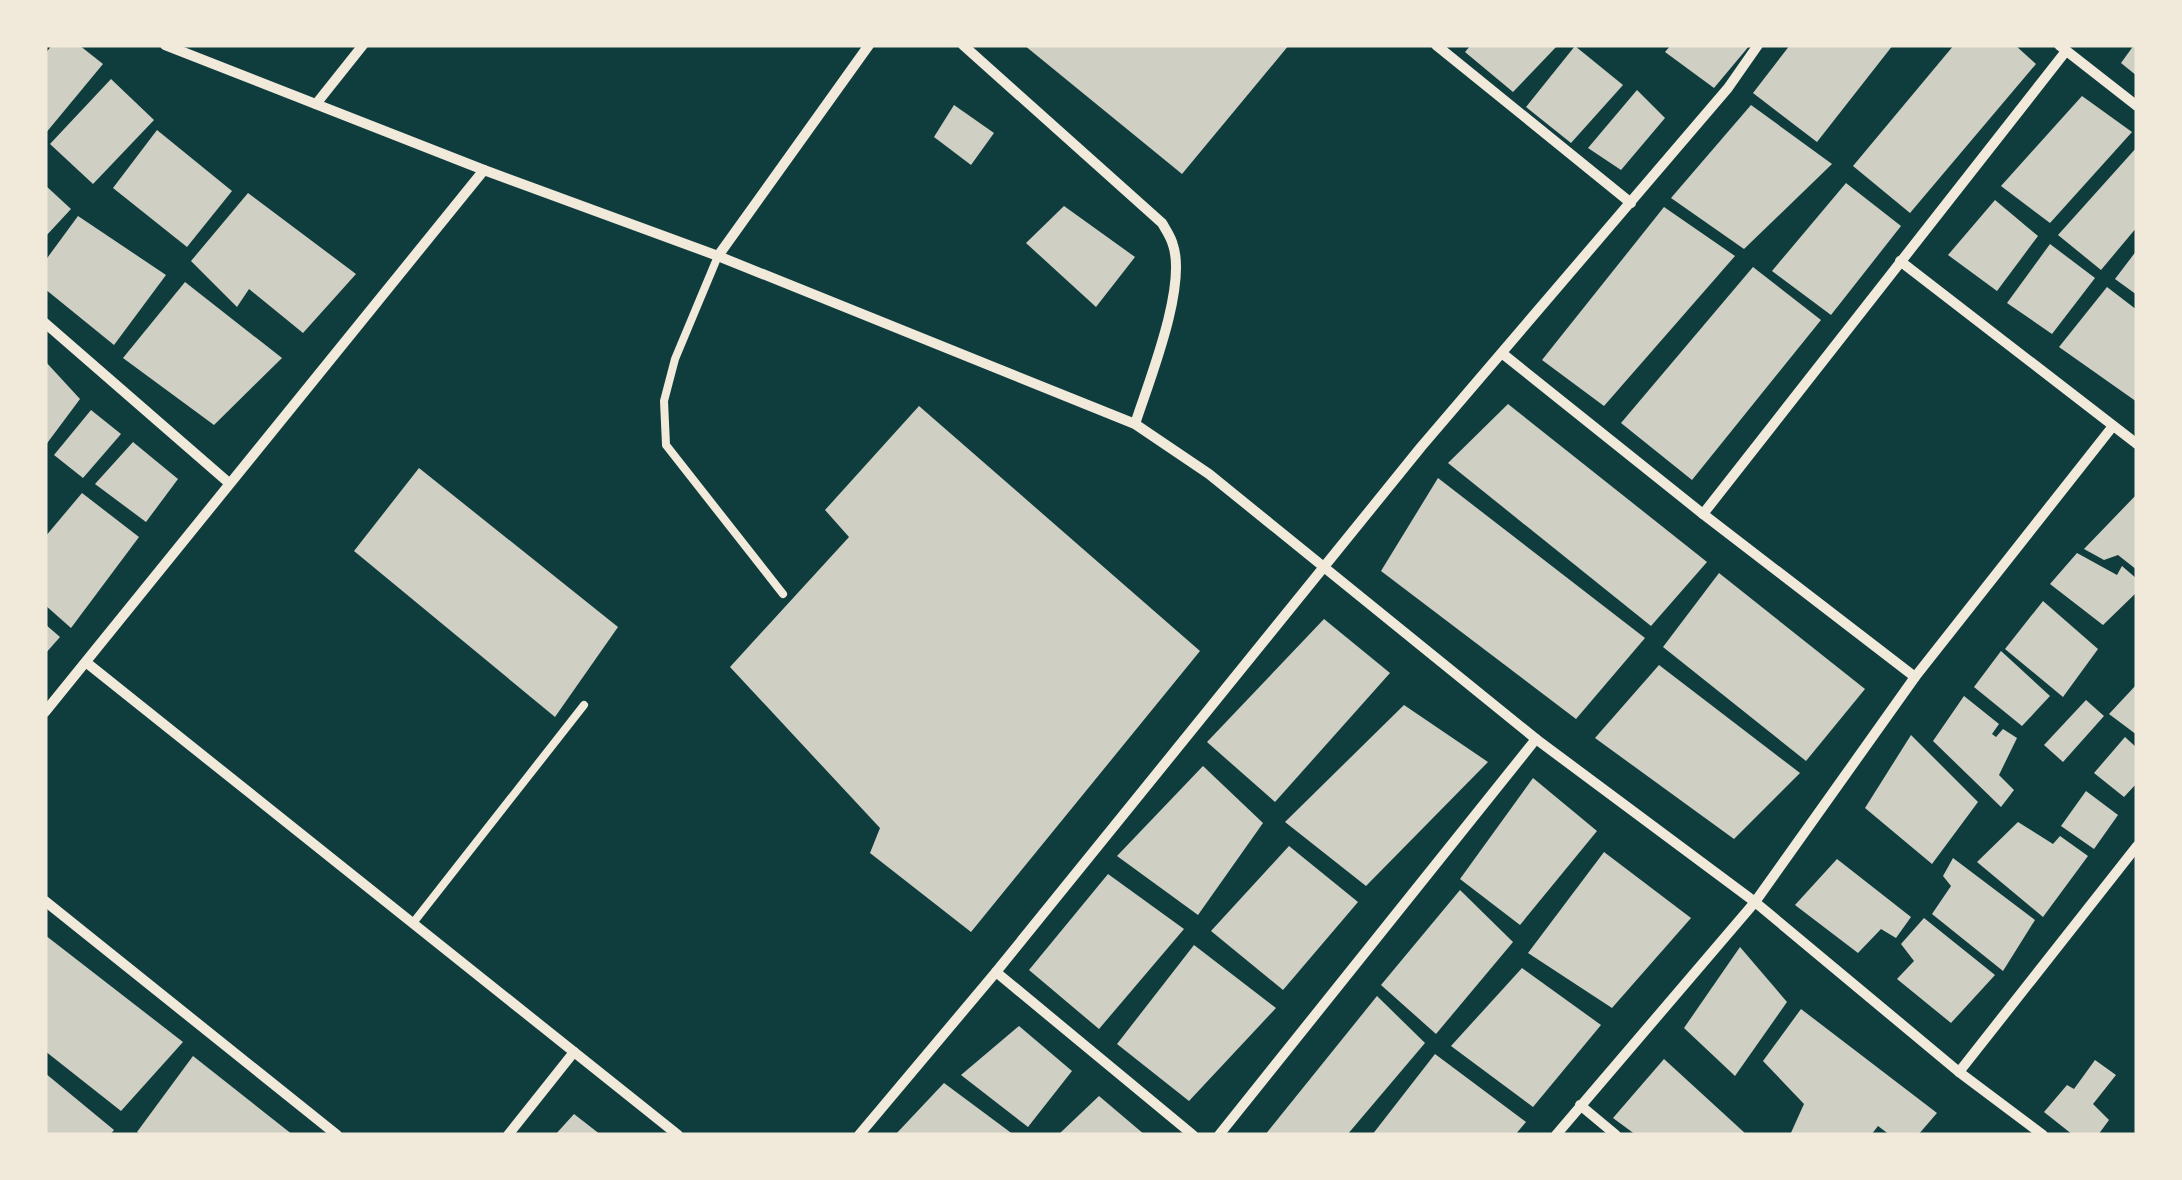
<svg xmlns="http://www.w3.org/2000/svg" width="2182" height="1180" viewBox="0 0 2182 1180" font-family="Raleway,sans-serif">
  <style>
    .building { fill: #cfcfc3 }
    .lines { fill: none; stroke-linecap: round; stroke-linejoin: round }
    .service { stroke: #f1e9da; stroke-width: 8 }
    .minor { stroke: #f1e9da; stroke-width: 10 }
  </style>
  <rect width="100%" height="100%" fill="#0f3d3e"/>
  <g class="building">
    <path d="M52 45H79L103 64 45 134V54Z"/>
    <path d="M1024 45H1289L1182 174Z"/>
    <path d="M1471 45H1558L1513 92 1465 52Z"/>
    <path d="M1671 45H1750L1714 88 1665 52Z"/>
    <path d="M1790 45H1893L1817 142 1753 93Z"/>
    <path d="M1954 45H2015L2036 64 1910 213 1853 166Z"/>
    <path d="M2134 45H2137V76L2121 63Z"/>
    <path d="M1575 46 1623 85 1571 143 1526 107Z"/>
    <path d="M111 79 154 120 93 184 50 144Z"/>
    <path d="M1637 90 1665 118 1621 170 1588 148Z"/>
    <path d="M2082 96 2132 132 2050 223 2001 186Z"/>
    <path d="M954 105 994 133 971 165 934 137Z"/>
    <path d="M1751 105 1832 164 1744 249 1671 198Z"/>
    <path d="M157 130 232 191 187 247 113 188Z"/>
    <path d="M2137 147V227L2101 270 2058 235Z"/>
    <path d="M1846 183 1901 226 1831 315 1772 271Z"/>
    <path d="M45 185 71 209 45 237Z"/>
    <path d="M248 193 356 274 303 333 249 289 237 307 191 261Z"/>
    <path d="M1995 200 2038 236 1997 291 1948 255Z"/>
    <path d="M1064 206 1135 257 1096 307 1026 243Z"/>
    <path d="M1664 207 1735 256 1604 406 1542 360Z"/>
    <path d="M78 216 166 275 114 345 45 289V261Z"/>
    <path d="M2050 244 2095 278 2052 334 2007 303Z"/>
    <path d="M2137 250V295L2115 279Z"/>
    <path d="M1753 267 1821 320 1692 480 1621 423Z"/>
    <path d="M185 282 282 358 214 425 123 358Z"/>
    <path d="M2107 287 2137 310V402L2059 347Z"/>
    <path d="M45 361 80 399 45 446Z"/>
    <path d="M1508 404 1707 562 1651 626 1448 463Z"/>
    <path d="M919 406 1200 651 971 932 870 853 880 828 730 667 849 537 825 510Z"/>
    <path d="M91 410 121 434 83 478 54 455Z"/>
    <path d="M133 442 178 479 146 522 95 484Z"/>
    <path d="M419 468 618 627 555 717 354 551Z"/>
    <path d="M1438 478 1645 638 1576 719 1381 571Z"/>
    <path d="M82 493 139 537 71 628 45 605V537Z"/>
    <path d="M2137 494V570L2118 555 2104 560 2084 549Z"/>
    <path d="M2077 553 2117 575 2122 566 2137 579V592L2103 625 2050 584Z"/>
    <path d="M1719 573 1865 689 1806 761 1663 647Z"/>
    <path d="M2043 601 2098 649 2063 697 2005 649Z"/>
    <path d="M1324 619 1390 673 1275 802 1207 742Z"/>
    <path d="M45 624 60 637 45 654Z"/>
    <path d="M2001 651 2050 696 2022 726 1974 687Z"/>
    <path d="M1659 665 1800 773 1734 839 1595 738Z"/>
    <path d="M2137 684V735L2109 714Z"/>
    <path d="M1964 696 1999 724 1992 734 1996 737 2003 729 2017 738 1999 775 2014 790 2001 807 1933 741Z"/>
    <path d="M2086 700 2104 716 2063 762 2044 745Z"/>
    <path d="M1404 705 1488 762 1366 886 1285 822Z"/>
    <path d="M1911 735 1978 802 1932 864 1865 808Z"/>
    <path d="M2125 737 2137 748V783L2124 797 2094 773Z"/>
    <path d="M1203 766 1263 823 1198 915 1117 856Z"/>
    <path d="M1533 778 1597 831 1520 925 1460 879Z"/>
    <path d="M2086 791 2118 815 2094 849 2061 826Z"/>
    <path d="M2018 822 2053 844 2060 836 2088 856 2043 917 1977 862Z"/>
    <path d="M1289 846 1358 902 1283 990 1211 931Z"/>
    <path d="M1604 852 1691 918 1612 1008 1528 953Z"/>
    <path d="M1953 858 2035 920 2003 971 1932 914 1951 886 1943 876Z"/>
    <path d="M1837 859 1911 917 1896 938 1881 929 1858 953 1795 905Z"/>
    <path d="M1108 874 1184 929 1099 1029 1029 970Z"/>
    <path d="M1460 890 1513 942 1436 1034 1381 985Z"/>
    <path d="M1924 918 1995 975 1951 1023 1897 979 1914 961 1901 944Z"/>
    <path d="M45 935 183 1042 121 1111 45 1051Z"/>
    <path d="M1194 945 1276 1008 1189 1101 1117 1044Z"/>
    <path d="M1740 947 1787 1002 1735 1076 1684 1028Z"/>
    <path d="M1522 968 1601 1025 1533 1107 1451 1046Z"/>
    <path d="M1377 996 1425 1043 1347 1135H1265Z"/>
    <path d="M1801 1009 1937 1113 1918 1135H1890L1878 1126 1871 1135H1790L1804 1104 1763 1061Z"/>
    <path d="M1019 1026 1072 1071 1028 1127 961 1075Z"/>
    <path d="M1435 1054 1526 1122 1515 1135H1372Z"/>
    <path d="M193 1056 293 1135H142L137 1132Z"/>
    <path d="M1664 1059 1747 1135H1636L1613 1118Z"/>
    <path d="M2095 1060 2116 1075 2093 1104 2109 1120 2098 1135H2073L2044 1112 2067 1085 2074 1089Z"/>
    <path d="M45 1073 114 1130 110 1135H45Z"/>
    <path d="M944 1083 1014 1135H895Z"/>
    <path d="M1099 1096 1145 1135H1058Z"/>
    <path d="M574 1114 601 1135H555Z"/>
  </g>
  <g class="lines">
    <g class="service">
      <path d="M718 256 675 359 664 401 666 445 783 594"/>
      <path d="M413 923 584 705"/>
    </g>
    <g class="minor">
      <path d="M165 45 484 170 718 256 1135 424 1209 474 1536 739 1755 902 1959 1072 2043 1135"/>
      <path d="M963 45 1162 223C1166 230 1171 237 1173 245 1187 287 1149 381 1135 424"/>
      <path d="M1436 45 1631 203"/>
      <path d="M2059 45 2137 106"/>
      <path d="M316 104 363 45"/>
      <path d="M718 256 869 45"/>
      <path d="M1900 261 2137 444"/>
      <path d="M45 323 229 483"/>
      <path d="M1503 354 1703 514 2066 51"/>
      <path d="M1703 514 1915 677"/>
      <path d="M87 663 678 1135"/>
      <path d="M45 712 484 170"/>
      <path d="M45 901 337 1135"/>
      <path d="M1959 1072 2137 846"/>
      <path d="M1580 1105 1616 1135"/>
      <path d="M508 1135 574 1052"/>
      <path d="M859 1135 996 972"/>
      <path d="M1193 1135 996 972 1421 447 1728 88 1758 45"/>
      <path d="M1219 1135 1536 739"/>
      <path d="M1556 1135 1755 902 1915 677 2113 426"/>
    </g>
  </g>
  <rect width="2182" height="1180" fill="none" stroke="#f1e9da" stroke-width="95"/>
</svg>
